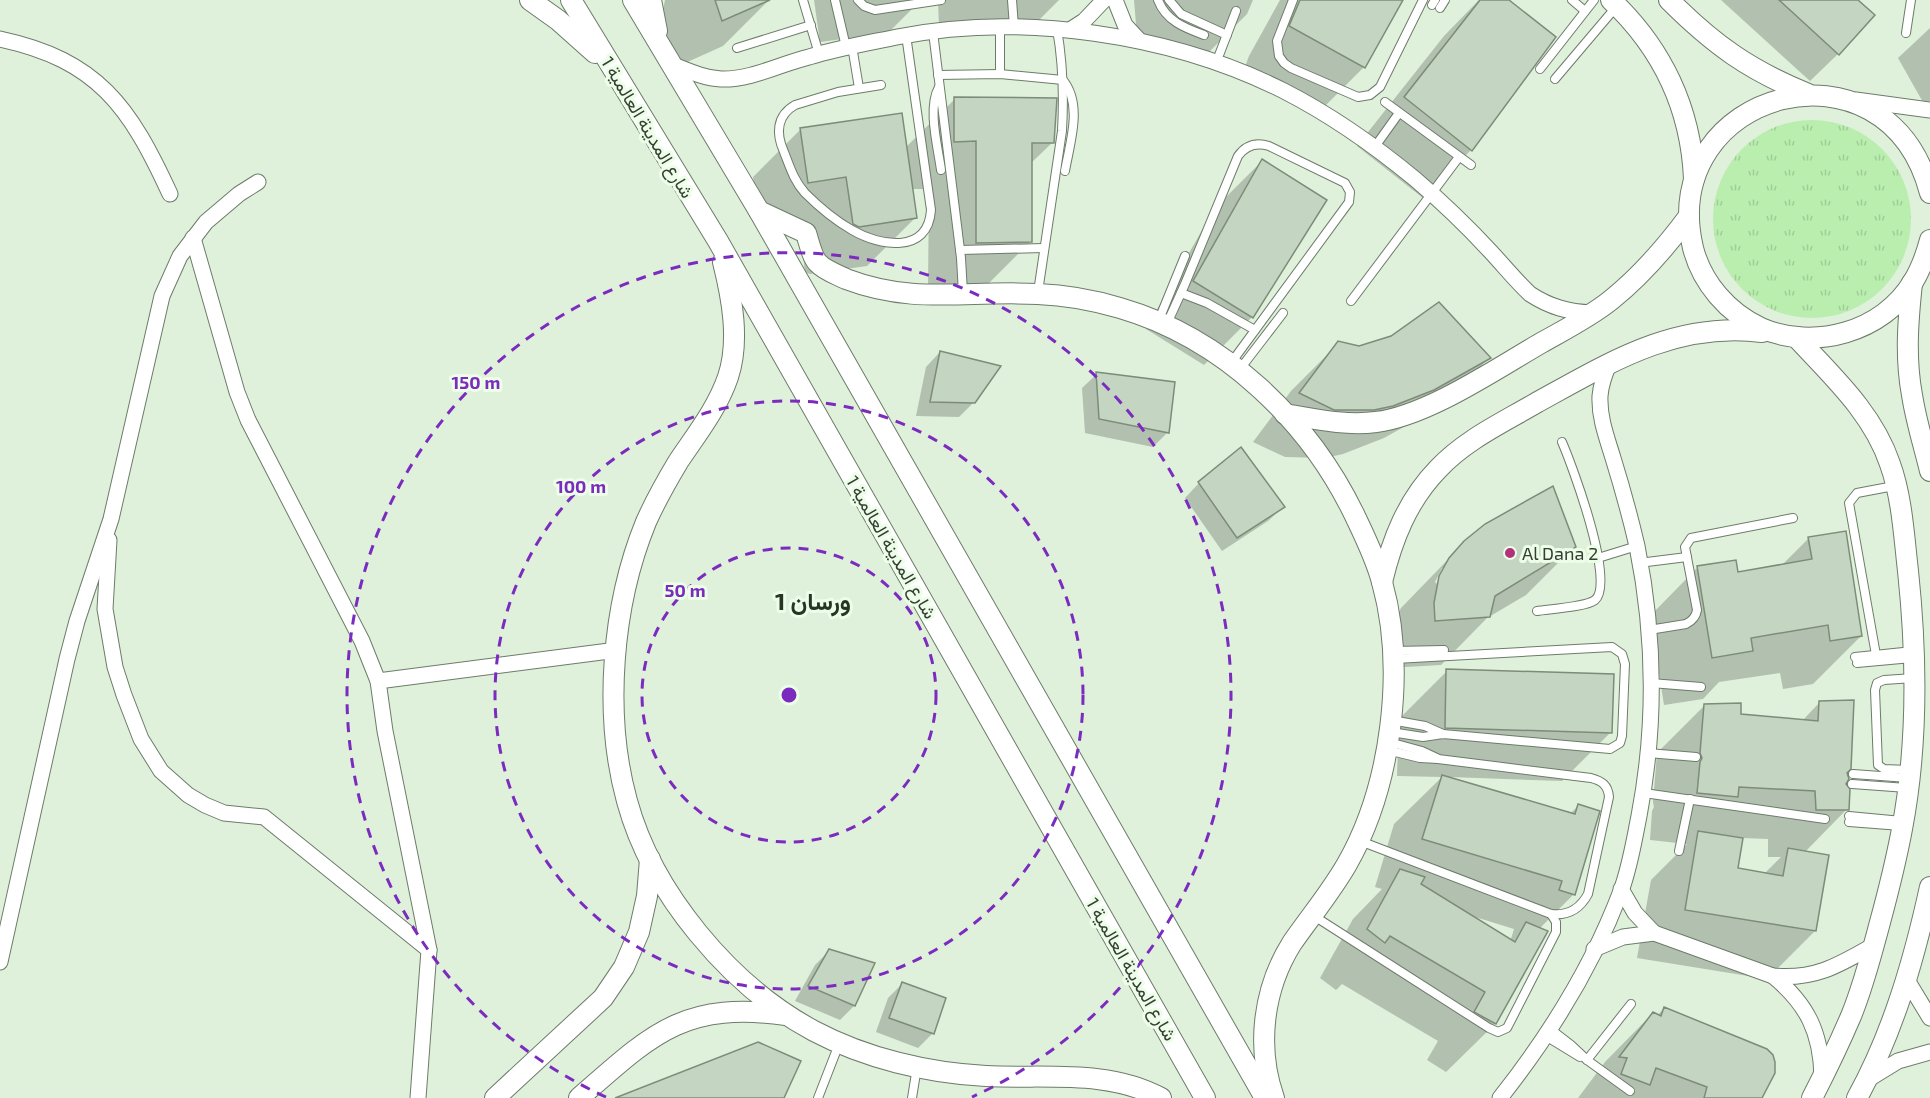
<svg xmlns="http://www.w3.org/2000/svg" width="1930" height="1098" viewBox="0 0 1930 1098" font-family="'Exo 2',Vazirmatn,sans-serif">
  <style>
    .grass { fill: url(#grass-tufts) }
    .shadow { fill: #0003; fill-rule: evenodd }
    .building { fill: #c4d6c1; stroke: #7c8c79; stroke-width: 1.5 }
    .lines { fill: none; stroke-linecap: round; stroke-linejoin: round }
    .service-casing { stroke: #6d7c6a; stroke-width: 10 }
    .minor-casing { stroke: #6d7c6a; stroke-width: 17 }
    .tertiary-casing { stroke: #6d7c6a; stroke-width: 22 }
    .service { stroke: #fff; stroke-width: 8 }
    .minor { stroke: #fff; stroke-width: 15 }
    .tertiary { stroke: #fff; stroke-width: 20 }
    .ring { fill: none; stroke: #7b2cbf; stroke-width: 3; stroke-dasharray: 10 8 }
    .poi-dot { fill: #b3317b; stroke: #ecfee8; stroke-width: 2 }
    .labels { text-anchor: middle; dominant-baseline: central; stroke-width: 6; stroke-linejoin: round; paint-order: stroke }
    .street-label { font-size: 18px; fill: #373e36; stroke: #ecfee8 }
    .poi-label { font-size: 18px; fill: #373e36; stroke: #ecfee8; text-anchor: start }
    .district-label { font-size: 24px; font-weight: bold; fill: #273525; stroke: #ecfee8 }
    .centre { fill: #7b2cbf; stroke: #ecfee8; stroke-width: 3 }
    .ring-label { font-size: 18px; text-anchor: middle; font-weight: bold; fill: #7b2cbf; stroke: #ecfee8; stroke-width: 6; stroke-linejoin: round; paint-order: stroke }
  </style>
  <defs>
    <pattern id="grass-tufts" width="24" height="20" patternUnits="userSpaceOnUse" patternTransform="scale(1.5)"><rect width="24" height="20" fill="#baeeaf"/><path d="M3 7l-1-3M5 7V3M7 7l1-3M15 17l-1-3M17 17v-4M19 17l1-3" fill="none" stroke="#a0cd97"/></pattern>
  </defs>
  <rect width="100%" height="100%" fill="#dff0db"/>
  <circle class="grass" cx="1812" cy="219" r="99"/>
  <g class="shadow">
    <path d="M665 0H769L723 46 674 68 666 44 663 9Z"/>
    <path d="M814 0H921L888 33 820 42Z"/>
    <path d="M938 0H1059L1031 28 939 27Z"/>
    <path d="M1134 0H1253L1247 14 1199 62 1138 48Z"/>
    <path d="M1280 0H1401L1364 67 1316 115 1242 75 1249 56Z"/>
    <path d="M1479 0H1507L1471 150 1423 198 1357 146 1444 36Z"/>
    <path d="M1721 0H1856L1838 54 1810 81Z"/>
    <path d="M1930 28V101L1924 104 1898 58Z"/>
    <path d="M955 99 1053 142 1030 164V242L982 290H928L929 189H911L915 218 867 266 810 274 805 272 799 224 761 230 753 177 801 129 905 148Z"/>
    <path d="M1262 161 1252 317 1204 365 1146 329 1214 209Z"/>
    <path d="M1339 343 1359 348 1489 358 1441 406 1384 438 1343 454 1325 458 1285 457 1253 442 1291 391Z"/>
    <path d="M940 352 974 402 959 417 916 416 926 367Z"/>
    <path d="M1097 374 1167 433 1153 447 1085 433 1082 388Z"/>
    <path d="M1199 483 1283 507 1268 521 1222 551 1185 498Z"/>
    <path d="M1809 538 1861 636 1813 684 1783 689 1780 673 1719 682 1703 699 1664 705 1650 616 1698 567 1736 573 1781 566Z"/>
    <path d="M1465 542 1574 547 1526 595 1487 618 1441 665 1388 668 1392 626 1401 608ZM1442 568H1445L1437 584 1435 582Z"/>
    <path d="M1447 671 1610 733 1562 781 1450 777 1570 814 1578 806 1574 894 1539 929 1546 932 1495 1024 1446 1072 1427 1060 1438 1041 1342 984 1336 990 1320 978 1353 919 1382 889 1375 887 1394 824 1442 777 1397 776 1399 719ZM1472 916 1514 929 1511 939 1510 941Z"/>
    <path d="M1820 702 1844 784 1847 809 1804 853 1815 931 1767 979 1637 958 1651 880 1687 844 1650 840 1652 811 1654 807 1653 802 1657 753 1705 705 1739 715 1802 721ZM1742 838 1768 839V857H1781L1764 874 1736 869Z"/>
    <path d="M830 950 854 1006 840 1020 795 1001 815 965Z"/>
    <path d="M903 983 933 1033 918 1048 876 1032 888 998Z"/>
    <path d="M1664 1008 1766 1050 1760 1098H1578L1605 1062 1653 1013 1657 1016Z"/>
  </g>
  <g class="building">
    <path d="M715 0H770L722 21Z"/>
    <path d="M1300 0H1403L1365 68 1289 26Z"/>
    <path d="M1480 0H1509L1556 37 1472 151 1404 97Z"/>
    <path d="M1779 0H1858L1875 15 1839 55Z"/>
    <path d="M954 97 1057 98 1054 143H1032V242L976 243V141L954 142Z"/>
    <path d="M902 113 917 218 859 227 853 224 846 177 808 183 800 128Z"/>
    <path d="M1262 159 1327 200 1253 318 1193 281Z"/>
    <path d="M1439 302 1491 358 1434 390 1393 406 1374 410H1334L1299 393 1338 341 1359 346 1391 336Z"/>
    <path d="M940 351 1001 366 975 403 930 402Z"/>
    <path d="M1096 372 1175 382 1169 433 1099 419Z"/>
    <path d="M1241 447 1285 507 1237 538 1198 482Z"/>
    <path d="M1553 486 1576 547 1495 596 1490 617 1435 621 1434 603 1439 576 1449 558 1464 541 1485 524Z"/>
    <path d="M1846 531 1862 636 1830 641 1828 625 1751 638 1753 651 1712 658 1697 566 1736 560 1738 572 1812 559 1808 537Z"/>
    <path d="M1446 669 1614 674 1612 733 1445 728Z"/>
    <path d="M1854 700 1851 769 1847 773 1849 779 1846 784 1850 789 1849 810H1816L1815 791 1739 787 1738 797 1697 793 1700 762 1702 758 1700 753 1704 704 1741 703V714L1818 721 1819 701Z"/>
    <path d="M1442 775 1575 814 1578 804 1600 811 1575 895 1559 890 1562 881 1422 839Z"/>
    <path d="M1698 831 1743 838 1738 868 1783 876 1788 848 1829 855 1816 931 1685 910Z"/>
    <path d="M1400 869 1425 877 1421 884 1515 942 1526 922 1548 931 1496 1024 1474 1012 1485 992 1390 936 1385 943 1367 929Z"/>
    <path d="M829 949 875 963 855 1006 808 986Z"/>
    <path d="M902 982 946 998 934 1034 889 1018Z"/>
    <path d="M1664 1007 1767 1049 1773 1055 1775 1062V1073L1762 1098H1704L1707 1087 1656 1068 1650 1085 1621 1074 1627 1058 1619 1057 1653 1012 1661 1016Z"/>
    <path d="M758 1042 801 1061 784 1098H615Z"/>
  </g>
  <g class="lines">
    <g class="service-casing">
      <g id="service">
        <path d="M803 0 819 54"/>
        <path d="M835 0 846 47"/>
        <path d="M858 0 864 6 875 10 941 0"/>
        <path d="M1012 0 1014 27"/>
        <path d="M1158 0C1166 21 1185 28 1204 35"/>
        <path d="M1169 0 1181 14 1227 35"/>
        <path d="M1293 0 1277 41 1279 56 1284 63 1291 68 1358 97 1370 95 1380 87 1423 0"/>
        <path d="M1572 0 1585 11"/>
        <path d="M1432 5 1435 0"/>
        <path d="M1440 8 1445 0"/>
        <path d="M1000 27V74"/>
        <path d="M933 32 961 258 963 293"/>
        <path d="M1906 33 1911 0"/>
        <path d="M852 46 859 88"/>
        <path d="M737 48 811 25"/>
        <path d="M1216 63 1236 11"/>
        <path d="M1540 69 1594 0"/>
        <path d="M938 75 1000 74 1063 80C1083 105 1070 142 1065 171"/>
        <path d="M1555 79 1616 7"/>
        <path d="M881 85 838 92 795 105C776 116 776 134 784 152 790 167 794 181 805 193 818 206 836 221 852 230 879 246 928 255 931 210L906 35"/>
        <path d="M939 87C927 108 938 147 941 170"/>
        <path d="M1385 102 1471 165"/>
        <path d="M1374 148 1399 113"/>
        <path d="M960 250 1044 248"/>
        <path d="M1038 292 1062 131C1064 96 1063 63 1057 29"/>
        <path d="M1181 293 1207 303 1255 330"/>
        <path d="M1351 301 1459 157"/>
        <path d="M1158 322 1185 256"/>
        <path d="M1166 326 1185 284 1238 156C1246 145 1256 142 1269 146L1345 183 1350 192 1349 202 1231 363"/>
        <path d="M1240 369 1283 313"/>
        <path d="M1598 558 1637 546"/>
        <path d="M1639 563 1687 557"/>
        <path d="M1537 611C1550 609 1586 607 1595 600 1616 583 1572 465 1562 442"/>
        <path d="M1649 630 1686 624C1692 621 1696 617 1697 610L1685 547 1691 538 1793 518"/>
        <path d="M1394 651 1444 650"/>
        <path d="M1876 655 1849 503 1857 493 1894 486"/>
        <path d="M1855 657 1913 651"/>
        <path d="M1857 663 1912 658"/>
        <path d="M1651 683 1701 687"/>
        <path d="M1391 720 1425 726 1443 734"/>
        <path d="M1391 732 1423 737 1443 734 1610 749 1620 743 1622 736 1625 664 1622 654 1612 647 1395 659"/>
        <path d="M1389 742 1422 751 1437 758"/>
        <path d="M1648 753 1696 757"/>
        <path d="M1908 770 1884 769 1878 765 1875 690 1877 683 1884 680 1914 678"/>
        <path d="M1853 774 1908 778"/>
        <path d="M1852 784 1907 788"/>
        <path d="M1644 793 1825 819"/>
        <path d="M1849 816 1902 821"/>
        <path d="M1849 822 1901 826"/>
        <path d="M1360 841 1551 914C1568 916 1580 909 1588 894L1609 797C1608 785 1602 781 1591 778L1438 759 1420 758 1387 750"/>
        <path d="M1679 851 1690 799"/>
        <path d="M1314 916 1489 1028 1498 1032 1507 1028 1556 932V922L1551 914"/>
        <path d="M1549 1028 1571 1045 1587 1060 1630 1091"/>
        <path d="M1544 1035 1580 1057"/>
        <path d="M1587 1060 1631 1004"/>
        <path d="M818 1098 839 1044"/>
        <path d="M912 1098 917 1067"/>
      </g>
    </g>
    <g class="minor-casing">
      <g id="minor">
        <path d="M1115 0 1125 25 1139 40"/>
        <path d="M1070 30 1084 21 1104 0"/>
        <path d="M0 39C98 60 130 107 170 194"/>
        <path d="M671 64C687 70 703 78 721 79 751 80 780 64 809 57 838 48 868 43 897 37 1021 12 1171 34 1284 91 1331 115 1375 146 1415 179 1442 202 1467 226 1491 252 1504 266 1516 281 1530 294 1550 307 1568 312 1592 313"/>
        <path d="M1856 100 1930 110"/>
        <path d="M193 238 237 392 248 420 362 641 378 681 385 731 429 950 418 1098"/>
        <path d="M109 540 105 609 115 667 124 695 141 739 161 771 188 795 205 805 224 813 264 817 429 950"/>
        <path d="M378 681 617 650"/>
        <path d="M1621 889 1635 913 1654 933"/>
        <path d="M1594 949 1623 937 1654 933 1773 976C1815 980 1839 965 1874 945"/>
        <path d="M0 962 67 659 77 621 111 519 162 296 180 256 206 222 239 194 258 182"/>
        <path d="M1773 976C1807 1004 1821 1032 1822 1077"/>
        <path d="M1907 980 1930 1018"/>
        <path d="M1867 1080 1898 1061 1930 1052"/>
        <path d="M1500 1098C1549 1036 1593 965 1621 891 1630 867 1634 841 1639 816 1656 727 1655 635 1637 546 1630 516 1622 487 1613 458 1607 438 1599 418 1600 396 1601 384 1605 373 1610 362"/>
      </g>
    </g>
    <g class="tertiary-casing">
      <g id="tertiary">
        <path d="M530 0 558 20 595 53"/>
        <path d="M571 0 718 241 1205 1098"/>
        <path d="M633 0 759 211 1265 1098"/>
        <path d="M651 0 657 31"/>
        <path d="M1611 0C1662 48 1691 109 1694 179"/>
        <path d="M1669 0C1714 45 1749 70 1808 94"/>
        <path d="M1930 193C1887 28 1656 90 1693 248 1702 283 1728 313 1761 328 1814 351 1883 332 1913 282 1921 269 1926 255 1930 240"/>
        <path d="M759 211 806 233C809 242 812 257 818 263 824 270 838 275 846 279 914 305 968 290 1038 294 1065 295 1093 300 1120 308 1223 338 1309 420 1355 516 1365 537 1376 559 1382 582 1406 668 1392 785 1347 864 1331 892 1310 917 1292 943 1263 989 1256 1047 1274 1098"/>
        <path d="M723 262C732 298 740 341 728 377 717 409 696 435 678 462 666 482 655 502 646 522 612 605 603 714 627 801 652 893 730 986 814 1031 865 1058 927 1073 986 1076 1044 1079 1108 1069 1161 1098"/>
        <path d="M1912 283C1908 321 1905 357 1912 395 1916 421 1924 446 1930 471"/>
        <path d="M1797 338C1832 376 1873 413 1890 464 1902 497 1904 536 1908 571 1917 656 1918 745 1902 829 1896 861 1888 893 1879 926 1871 956 1863 987 1851 1016 1839 1044 1826 1071 1812 1098"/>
        <path d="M1285 414C1315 419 1346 426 1376 422 1427 416 1496 369 1541 343 1564 330 1590 317 1611 300 1641 276 1666 247 1689 216"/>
        <path d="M1382 582C1392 540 1407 501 1438 469 1465 440 1502 423 1536 403 1609 363 1675 321 1762 332"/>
        <path d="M495 1098 603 998 624 967 639 932 647 896 650 859"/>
        <path d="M579 1098C652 1034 683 1001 786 1015"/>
        <path d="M1857 1098C1893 1033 1914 960 1930 887"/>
      </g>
    </g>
    <use href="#service" class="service"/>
    <use href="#minor" class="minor"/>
    <use href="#tertiary" class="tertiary"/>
  </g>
  <g class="ring">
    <circle cx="789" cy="695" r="147"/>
    <circle cx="789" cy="695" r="294"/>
    <path d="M606 1097A442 442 0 1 1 972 1097"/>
  </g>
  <circle class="poi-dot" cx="1510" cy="553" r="6"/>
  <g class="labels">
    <g class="street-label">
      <text transform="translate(648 127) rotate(59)">شارع المدينة العالمية 1</text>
      <text transform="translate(892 547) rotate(60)">شارع المدينة العالمية 1</text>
      <text transform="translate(1132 969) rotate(60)">شارع المدينة العالمية 1</text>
    </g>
    <g class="poi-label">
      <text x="1522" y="553">Al Dana 2</text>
    </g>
    <g class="district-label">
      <text x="813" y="600">ورسان 1</text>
    </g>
  </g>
  <circle cx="789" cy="695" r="9" class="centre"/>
  <g class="ring-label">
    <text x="476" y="389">150 m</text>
    <text x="581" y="493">100 m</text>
    <text x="685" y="597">50 m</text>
  </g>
</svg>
